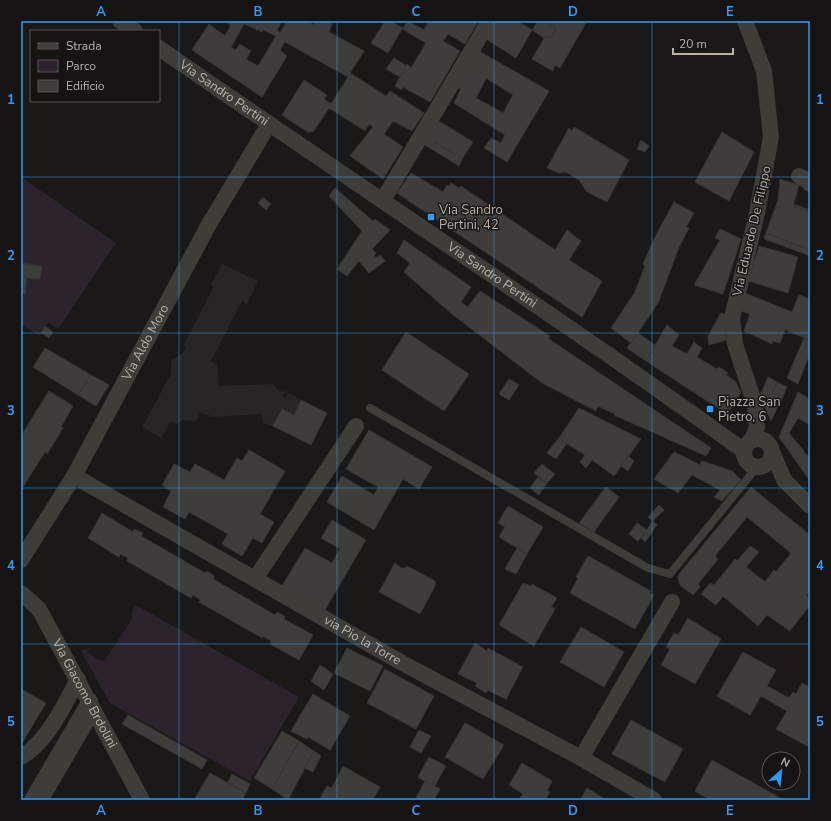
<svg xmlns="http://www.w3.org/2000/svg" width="831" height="821" viewBox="0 0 831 821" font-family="'Nunito Sans',sans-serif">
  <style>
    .built { fill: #272624 }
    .green { fill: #2c232d }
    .building { fill: #3f3d3a; stroke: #363532; fill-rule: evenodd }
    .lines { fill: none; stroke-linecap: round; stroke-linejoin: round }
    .service { stroke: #3f3d38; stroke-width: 8 }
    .minor { stroke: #3f3d38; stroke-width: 16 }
    .grid { fill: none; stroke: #319af9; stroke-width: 1; stroke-opacity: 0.55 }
    .poi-dot { fill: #319af9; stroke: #151413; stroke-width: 1.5 }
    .labels { text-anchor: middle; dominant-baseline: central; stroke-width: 3; stroke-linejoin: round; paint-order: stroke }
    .street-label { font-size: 13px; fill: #bab2a9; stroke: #151413 }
    .poi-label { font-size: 13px; fill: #bab2a9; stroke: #151413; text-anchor: start }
    .neatline { fill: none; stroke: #319af9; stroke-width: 1.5 }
    .grid-label { font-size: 13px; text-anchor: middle; font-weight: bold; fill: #319af9 }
  </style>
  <rect width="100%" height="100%" fill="#1a1918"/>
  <path class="built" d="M222 264 258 281 247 304 242 301 211 361 217 365 219 386 273 384 280 392 286 391 283 396 286 397 288 393 301 400 294 415 281 409 273 426 263 423 262 414 210 417 209 415 200 413 196 421 183 420 177 424 171 421 161 438 142 427 171 374V360L182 354 186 348 183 346 214 286 211 284Z"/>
  <g class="green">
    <path d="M21 177 116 243 58 329 48 322 39 336 21 324Z"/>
    <path d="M134 604 299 697 250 781 110 703 81 651 85 649C91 654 97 662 105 660L131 621Z"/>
  </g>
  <g class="building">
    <path d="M224 21H282L277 30 280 33 287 21H308L314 25 316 21H328L332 24 329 32 364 51 350 73 386 96 390 91 424 113 412 131 393 121 384 134 403 147 383 179 350 156 373 127 369 124 365 131 329 108 313 132 311 131 309 133 282 115 304 80 327 95 324 99 331 104 348 77 285 42 280 50 287 56 262 97 192 50 209 24 225 36 231 25ZM244 24 262 32 263 30 276 36 258 66 246 59 251 51 240 44 236 50 231 47Z"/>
    <path d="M385 21H390L403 28 408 21 424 30 429 21H478L465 44 448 34 443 41 460 51 430 102 403 87 401 90 395 86 407 64 411 68 426 43 402 29 388 53 371 43Z"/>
    <path d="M497 21H517L532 30 516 58 486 39Z"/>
    <path d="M538 21H544L556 28 551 38 546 35 544 38 532 30Z"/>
    <path d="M544 21H582L586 23 560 68 555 65 553 71 532 59 546 35 551 38 556 28Z"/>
    <path d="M479 51 549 91 507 162 484 148 491 138 501 143 505 135 454 103 461 89 457 87ZM486 78 513 95 503 113 476 98Z"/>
    <path d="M394 58 407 66 400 77 386 69Z"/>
    <path d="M437 120 473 142 462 159 435 142 430 148 422 143Z"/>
    <path d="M574 127 629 160 607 202 587 192 579 180 566 172 559 173 547 168 569 128 572 131Z"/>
    <path d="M722 132 754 152 729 201 695 182Z"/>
    <path d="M641 140 649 146 645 152 637 149Z"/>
    <path d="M435 142 462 159 459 166 430 148Z"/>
    <path d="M411 173 443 192 447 185 449 186 451 183 459 188 461 186 555 250 567 230 581 241 569 260 602 281 582 317 397 193Z"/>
    <path d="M780 179 799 185 793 206 810 212V250L766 233 778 200Z"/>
    <path d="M335 188 373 221 375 219 390 230 372 249 376 253 374 255 376 258 380 255 385 261 369 273 359 261 347 276 337 269 362 231 329 196Z"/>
    <path d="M263 197 271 204 266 210 258 203Z"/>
    <path d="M674 202 694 213 686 227 689 228 679 247 658 303 631 343 611 328 635 292 645 266 643 264 655 237Z"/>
    <path d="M793 204 810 210V212L793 206Z"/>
    <path d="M720 229 741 239 723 294 694 285 720 240 715 238Z"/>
    <path d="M766 233 791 243 789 248 764 239Z"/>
    <path d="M404 240 471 287 461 302 468 307 480 291 550 336 548 338 549 339 711 448 706 456 614 415 615 414 598 406 596 411 542 383 452 314 404 272 410 263 397 253Z"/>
    <path d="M791 243 810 250 808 255 789 248Z"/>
    <path d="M759 246 798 257 788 293 748 281Z"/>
    <path d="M21 263 42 266 40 279 27 278 25 294H21Z"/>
    <path d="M745 293 792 312 799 295 810 299V340L785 330 780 343 773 341 772 344 744 331 750 314 741 311Z"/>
    <path d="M721 313 725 314 726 340 709 345 708 336Z"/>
    <path d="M667 325 679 335 672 346 687 354 694 342 702 348 697 357 717 369 719 367 728 373 726 375 735 381 741 392 727 414 646 361Z"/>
    <path d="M45 326 53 332 49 338 41 333Z"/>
    <path d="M406 332 469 374 444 411 382 370Z"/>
    <path d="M638 333 655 345 646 361 627 348Z"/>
    <path d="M804 338 810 340V353L798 384 787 378Z"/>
    <path d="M45 348 91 375 78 395 33 367Z"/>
    <path d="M91 375 109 385 96 406 78 395Z"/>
    <path d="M768 377 777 382 772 393 783 396 771 421 760 396Z"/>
    <path d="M509 379 519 385 509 400 499 394Z"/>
    <path d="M777 382 787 387 783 396 772 393Z"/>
    <path d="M49 391 73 406 61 427 63 428 47 454 45 452 21 490V436Z"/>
    <path d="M798 392 810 400V425L798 418 789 433 804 451 803 452 810 457V481L779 437Z"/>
    <path d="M301 400 327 413 311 445 273 426 282 409 294 415Z"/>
    <path d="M579 408 641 439 614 476 592 460 586 468 580 462 585 455 561 440 563 436 561 435Z"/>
    <path d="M369 430 432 467 419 489 403 479 374 530 327 502 342 476 374 495 378 487 346 469Z"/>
    <path d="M561 435 563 436 561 440 567 443 556 459 547 453Z"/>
    <path d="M249 450 285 471 260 514 274 522 262 543 253 538 242 556 222 544 228 534 189 512 185 519 163 507 171 491 162 485 174 464 190 472 195 464 224 480 237 458 242 461Z"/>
    <path d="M674 452 700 465 702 461 732 471 741 480 722 501 714 497 720 490 692 475 678 493 654 479Z"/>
    <path d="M628 456 634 461 628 471 621 466Z"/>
    <path d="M542 464 555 474 547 483 534 473Z"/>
    <path d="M538 477 547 483 539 495 530 488Z"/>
    <path d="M606 487 619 497 594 532 579 523Z"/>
    <path d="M751 487 810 535V591L806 596 810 598V605L790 631 767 615 758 626 723 596 716 605 701 594 710 583 714 585 735 559 737 561 750 546 759 552 746 567 765 582 774 570 776 572 791 553 747 517 715 556 718 559 698 584 700 587 693 595 680 585 678 577 679 574Z"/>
    <path d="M659 505 664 510 653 521 648 517Z"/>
    <path d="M508 506 543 527 527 554 499 537 505 527 498 523Z"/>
    <path d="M102 513 133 532 134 529 143 533 141 536 205 573 207 571 214 576 213 579 275 615 277 612 285 616 284 619 313 635 299 660 270 644 271 641 263 636 262 638 199 602 201 600 193 595 191 598 127 561 128 558 120 554 119 557 88 538Z"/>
    <path d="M332 520 366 540 323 613 280 589 305 548 332 563 340 549 321 538Z"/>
    <path d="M653 521 657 525 645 542 641 538Z"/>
    <path d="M637 523 647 530 638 541 629 534Z"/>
    <path d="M517 548 527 554 516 574 505 569Z"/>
    <path d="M588 556 651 591 649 593 654 595 635 629 570 593 578 578 576 577Z"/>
    <path d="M395 563 401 568H405L407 566 435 581V586L420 614 379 592Z"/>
    <path d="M523 583 531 586 532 584 557 598 551 607 555 609 534 646 499 625Z"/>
    <path d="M688 618 721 639 695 684 661 665 670 649 666 647 674 633 678 635Z"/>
    <path d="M581 627 624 652 604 687 560 662Z"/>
    <path d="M475 643 487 651 488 648 523 667 506 699 487 690 486 693 475 686 477 683 458 674Z"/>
    <path d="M347 648 383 666 370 691 334 673Z"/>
    <path d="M743 652 776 670 767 686 789 698 793 692 796 694 802 683 810 687 809 747 776 729 787 711 761 696 750 715 717 696Z"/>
    <path d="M320 665 333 674 324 690 311 681Z"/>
    <path d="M385 669 434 696 416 729 367 703Z"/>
    <path d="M21 689 46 703 22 743H21Z"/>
    <path d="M313 694 350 716 330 750 308 737 307 739 291 731Z"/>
    <path d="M128 715 207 760 202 769 122 724Z"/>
    <path d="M631 720 683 749 665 782 612 754Z"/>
    <path d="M465 723 504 745 483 779 445 757Z"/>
    <path d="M419 730 431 736 421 753 410 747Z"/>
    <path d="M282 731 299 741 272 789 254 778Z"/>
    <path d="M299 741 314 751 288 800 272 789Z"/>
    <path d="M314 751 321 756 313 772 305 768Z"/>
    <path d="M429 757 446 766 434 787 418 777Z"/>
    <path d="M712 760 784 800H710L695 791Z"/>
    <path d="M522 763 552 781 547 791 550 792 545 800H525L520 797 523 794 509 785Z"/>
    <path d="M343 766 380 787 373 800H319L327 786 332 788Z"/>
    <path d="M210 773 246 793 242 800H194Z"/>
    <path d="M232 774 250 784 246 793 228 782Z"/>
    <path d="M425 781 440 789 434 800H415Z"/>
    <path d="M587 788 606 800H580Z"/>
  </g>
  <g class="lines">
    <g class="service">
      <path d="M370 408 648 568 670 574 757 467"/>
      <path d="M45 800 96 713"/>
    </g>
    <g class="minor">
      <path d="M120 21 135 31"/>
      <path d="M745 21 764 71 771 137 757 213 732 318 735 344 755 405 757 427 752 440"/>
      <path id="s1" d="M159 48C353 183 552 312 744 451"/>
      <path d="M799 176 807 180 810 184"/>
      <path d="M383 200 489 21"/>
      <circle cx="758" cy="453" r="14"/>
      <path d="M771 449 784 480 810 506"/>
      <path id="s2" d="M74 476 404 664 581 758 654 800"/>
      <path id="s3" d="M21 560 74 476 208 226 269 124"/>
      <path d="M255 579 356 426"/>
      <path id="s4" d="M21 593 39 609 142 800"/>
      <path d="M21 757C47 742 64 706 78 679"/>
      <path d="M581 758 672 602"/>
      <path d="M32 800 90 701"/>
    </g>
  </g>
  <path class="grid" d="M179 21V800M337 21V800M494 21V800M652 21V800M21 177H810M21 333H810M21 488H810M21 644H810"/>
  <g class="poi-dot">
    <rect x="427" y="213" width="8" height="8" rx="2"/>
    <rect x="706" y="405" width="8" height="8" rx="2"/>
  </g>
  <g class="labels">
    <g class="street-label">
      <text stroke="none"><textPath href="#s1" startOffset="79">Via Sandro Pertini</textPath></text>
      <text transform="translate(752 231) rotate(-77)">Via Eduardo De Filippo</text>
      <text stroke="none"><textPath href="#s1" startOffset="403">Via Sandro Pertini</textPath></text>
      <text stroke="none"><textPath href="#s3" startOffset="251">Via Aldo Moro</textPath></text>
      <text stroke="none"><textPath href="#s2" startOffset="332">via Pio la Torre</textPath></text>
      <text stroke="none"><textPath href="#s4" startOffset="120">Via Giacomo Brdolini</textPath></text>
    </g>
    <g class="poi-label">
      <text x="439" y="210">Via Sandro<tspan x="439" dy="15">Pertini, 42</tspan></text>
      <text x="718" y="402">Piazza San<tspan x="718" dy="15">Pietro, 6</tspan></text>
    </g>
  </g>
  <rect width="831" height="821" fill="none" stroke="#151413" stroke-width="44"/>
  <rect x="30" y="30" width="130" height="72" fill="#151413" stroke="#57534f"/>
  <rect x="38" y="43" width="20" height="6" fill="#3f3d38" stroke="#57534f"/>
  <text x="66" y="50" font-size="12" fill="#bab2a9">Strada</text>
  <rect x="38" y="60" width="20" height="12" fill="#2c232d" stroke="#57534f"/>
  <text x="66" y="70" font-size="12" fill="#bab2a9">Parco</text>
  <rect x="38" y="80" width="20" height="12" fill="#3f3d3a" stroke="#57534f"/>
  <text x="66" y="90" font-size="12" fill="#bab2a9">Edificio</text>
  <g transform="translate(781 771) rotate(27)"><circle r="19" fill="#151413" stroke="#57534f"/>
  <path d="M0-3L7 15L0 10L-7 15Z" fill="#319af9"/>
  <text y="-6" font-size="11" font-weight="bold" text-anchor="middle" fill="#bab2a9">N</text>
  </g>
  <path d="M673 48v6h60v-6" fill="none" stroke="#bab2a9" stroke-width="2"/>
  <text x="679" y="48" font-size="12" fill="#bab2a9" stroke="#151413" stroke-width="3" paint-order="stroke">20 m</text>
  <rect x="22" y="22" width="787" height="777" class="neatline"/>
  <g class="grid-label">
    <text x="101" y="16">A</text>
    <text x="258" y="16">B</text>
    <text x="416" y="16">C</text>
    <text x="573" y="16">D</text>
    <text x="730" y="16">E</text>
    <text x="11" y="104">1</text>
    <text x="820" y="104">1</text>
    <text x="11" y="260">2</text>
    <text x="820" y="260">2</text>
    <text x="11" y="415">3</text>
    <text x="820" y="415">3</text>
    <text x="11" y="570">4</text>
    <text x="820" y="570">4</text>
    <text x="11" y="726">5</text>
    <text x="820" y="726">5</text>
    <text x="101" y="815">A</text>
    <text x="258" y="815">B</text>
    <text x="416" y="815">C</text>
    <text x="573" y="815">D</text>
    <text x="730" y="815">E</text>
  </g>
</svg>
